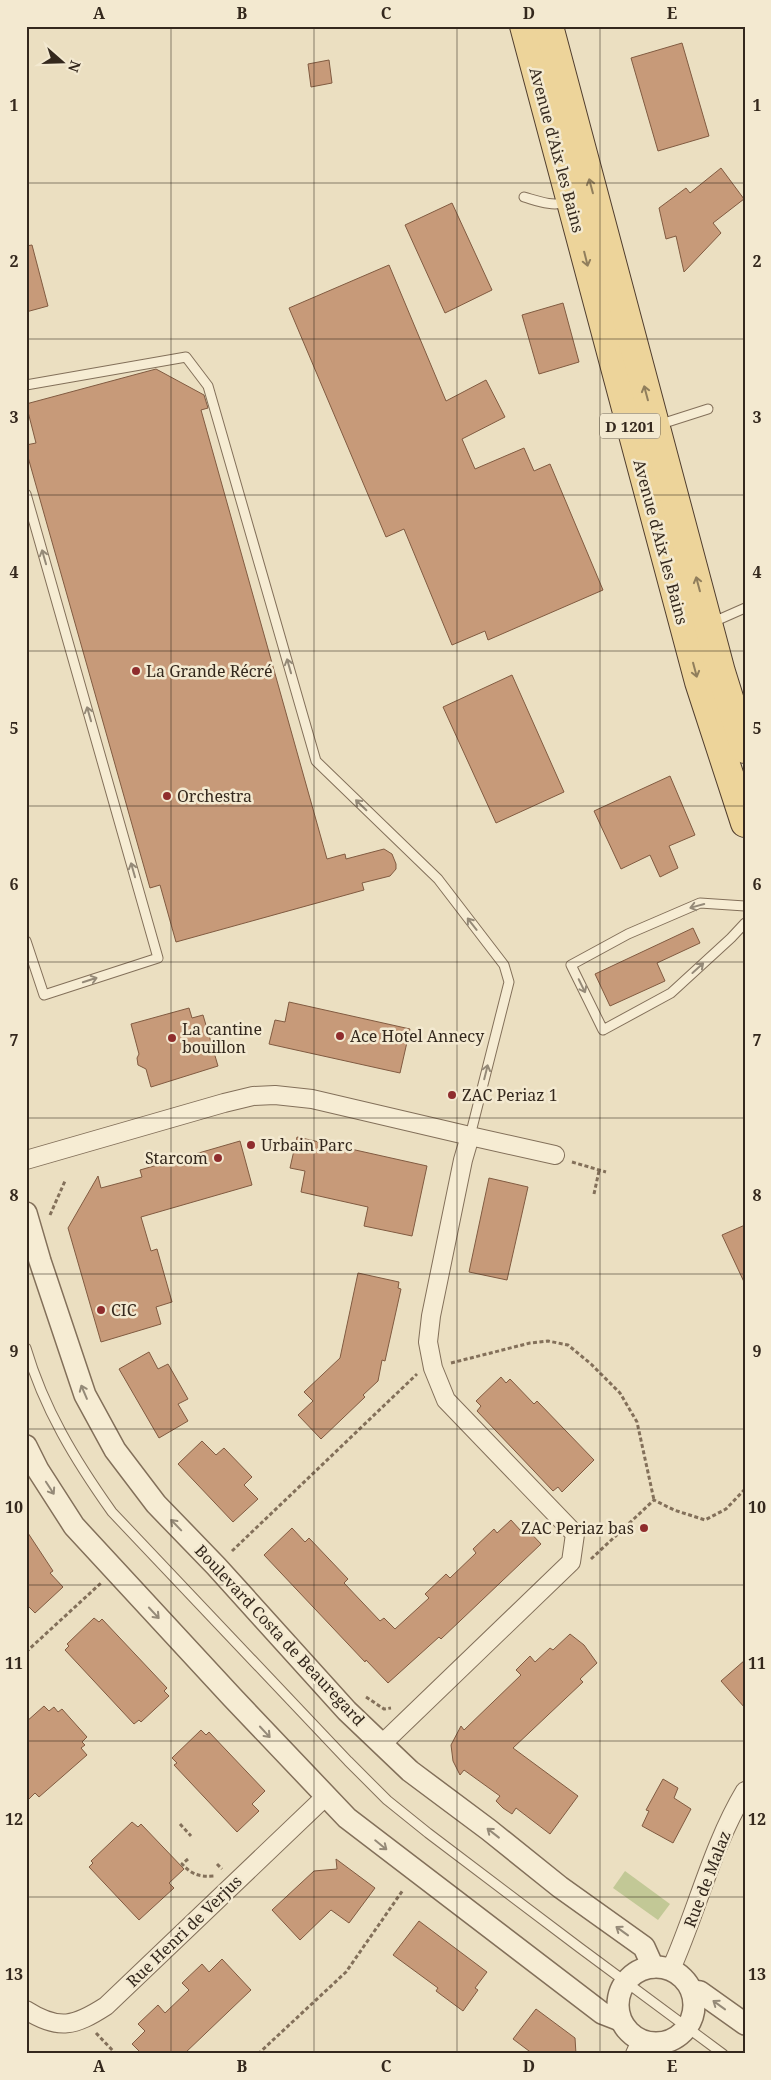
<svg xmlns="http://www.w3.org/2000/svg" width="771" height="2080" viewBox="0 0 771 2080" font-family="'Noto Serif',serif">
  <style>
    .green { fill: #c2c896 }
    .building { fill: #c79a79; stroke: #815b41 }
    .lines { fill: none; stroke-linecap: round; stroke-linejoin: round }
    .service-casing { stroke: #83705a; stroke-width: 11 }
    .minor-casing { stroke: #83705a; stroke-width: 20 }
    .tertiary-casing { stroke: #83705a; stroke-width: 24 }
    .primary-casing { stroke: #513e2e; stroke-width: 30 }
    .path { stroke: #83705a; stroke-width: 3; stroke-dasharray: 4 2.5; stroke-linecap: butt }
    .service { stroke: #f6ecd3; stroke-width: 9 }
    .minor { stroke: #f6ecd3; stroke-width: 18 }
    .tertiary { stroke: #f6ecd3; stroke-width: 21 }
    .primary { stroke: #edd49a; stroke-width: 28 }
    .oneway { stroke: #907e5c }
    .oneway2 { stroke: #958a78 }
    .grid { fill: none; stroke: #34281d; stroke-width: 1; stroke-opacity: 0.55 }
    .poi-dot { fill: #8f2d2d; stroke: #f3e9d0; stroke-width: 2 }
    .labels { text-anchor: middle; dominant-baseline: central; stroke-width: 5; stroke-linejoin: round; paint-order: stroke }
    .shield { fill: #f3e9d0; stroke: #6d6253; stroke-width: 1 }
    .shield-label { font-size: 15px; font-weight: bold; fill: #34281d }
    .street-label { font-size: 16px; fill: #34281d; stroke: #f3e9d0 }
    .poi-label { font-size: 16px; fill: #34281d; stroke: #f3e9d0; text-anchor: start }
    .neatline { fill: none; stroke: #34281d; stroke-width: 2 }
    .grid-label { font-size: 16px; text-anchor: middle; font-weight: bold; fill: #34281d }
  </style>
  <rect width="100%" height="100%" fill="#ebdfc1"/>
  <path class="green" d="M625 1871 670 1904 658 1920 613 1888Z"/>
  <g class="building">
    <path d="M682 43 709 136 658 151 631 58Z"/>
    <path d="M329 60 332 83 311 87 308 64Z"/>
    <path d="M721 168 744 199 713 223 721 233 684 272 676 236 666 239 659 208 686 188 690 193Z"/>
    <path d="M452 203 492 290 445 313 405 225Z"/>
    <path d="M32 245 48 306 26 312V246Z"/>
    <path d="M389 265 446 401 486 380 505 417 462 439 475 469 524 448 534 471 550 464 603 590 488 640 485 631 452 645 404 529 386 537 289 308Z"/>
    <path d="M563 303 579 362 539 374 522 315Z"/>
    <path d="M156 369 204 395 208 408 201 410 327 859 345 854 346 859 384 849 392 854 396 864V869L390 876 362 883 364 890 176 942 160 885 150 888 26 450V445L36 443 26 404Z"/>
    <path d="M512 675 564 792 496 823 443 707Z"/>
    <path d="M670 776 695 835 669 846 678 868 660 877 650 855 621 869 594 811Z"/>
    <path d="M693 928 700 943 657 963 665 981 610 1006 595 974Z"/>
    <path d="M289 1002 410 1029 400 1073 269 1044 275 1020 285 1022Z"/>
    <path d="M189 1008 192 1018 203 1015 218 1066 151 1087 146 1069 138 1065 137 1058 139 1054 131 1024Z"/>
    <path d="M297 1137 427 1166 412 1236 364 1226 368 1207 301 1192 305 1171 290 1168Z"/>
    <path d="M240 1141 252 1185 141 1217 151 1251 157 1249 172 1302 156 1307 161 1324 101 1342 68 1228 98 1176 101 1188 142 1177 140 1170Z"/>
    <path d="M489 1178 528 1187 507 1280 469 1272Z"/>
    <path d="M745 1225V1284L722 1235Z"/>
    <path d="M358 1273 399 1282 398 1288 401 1289 385 1361 382 1360 378 1381 363 1395 365 1397 321 1439 298 1415 313 1401 304 1392 340 1358Z"/>
    <path d="M149 1352 158 1369 168 1364 188 1399 178 1404 188 1421 159 1438 119 1369Z"/>
    <path d="M501 1377 506 1383 510 1379 534 1404 537 1401 594 1460 562 1492 558 1487 553 1491 477 1411 481 1406 476 1401Z"/>
    <path d="M202 1441 216 1455 224 1448 252 1477 244 1485 258 1499 233 1522 178 1464Z"/>
    <path d="M511 1520 521 1531 525 1527 541 1544 441 1639 439 1637 388 1683 366 1660 365 1662 264 1555 292 1528 305 1542 309 1538 348 1579 344 1583 380 1621 384 1618 395 1629 429 1598 425 1594 446 1574 450 1578 476 1553 473 1549 494 1529 497 1533Z"/>
    <path d="M26 1530 53 1571 50 1573 63 1587 35 1613 26 1604Z"/>
    <path d="M94 1618 99 1622 102 1619 167 1688 164 1691 169 1696 141 1722 139 1720 134 1724 65 1650 69 1646 67 1644Z"/>
    <path d="M570 1634 584 1645 597 1663 580 1679 583 1682 513 1748 578 1796 550 1834 516 1808 512 1814 503 1808 496 1801 500 1796 464 1770 460 1775 453 1761 451 1745 461 1726 464 1730 521 1675 516 1670 530 1656 535 1662 550 1648 553 1650Z"/>
    <path d="M745 1660V1708L721 1681Z"/>
    <path d="M44 1706 49 1711 54 1707 58 1712 62 1709 87 1737 82 1742 85 1745 81 1748 87 1755 39 1797 35 1793 26 1802V1722Z"/>
    <path d="M201 1730 206 1735 209 1732 265 1791 252 1804 259 1811 237 1832 174 1765 177 1763 172 1758Z"/>
    <path d="M663 1779 678 1788 674 1798 691 1809 673 1843 642 1826 649 1811 646 1810Z"/>
    <path d="M132 1822 138 1827 141 1824 184 1869 169 1883 174 1888 139 1920 89 1867 93 1863 91 1861Z"/>
    <path d="M336 1859 375 1888 349 1923 331 1910 300 1940 272 1910 314 1871 337 1869Z"/>
    <path d="M419 1921 487 1972 475 1988 478 1990 463 2011 436 1991 438 1988 393 1955Z"/>
    <path d="M222 1959 251 1990 184 2054H142L132 2044 145 2031 138 2024 158 2005 165 2013 189 1990 182 1983 202 1964 209 1972Z"/>
    <path d="M536 2009 575 2038 576 2054H533L513 2039Z"/>
  </g>
  <g class="lines">
    <g class="service-casing">
      <g id="service">
        <path d="M524 197C538 201 552 207 567 202"/>
        <path d="M26 385 186 357 208 386 316 761 438 879 504 965 509 982 470 1136"/>
        <path d="M658 425 708 409"/>
        <path d="M26 494 158 958 44 995 26 941"/>
        <path d="M711 623 745 608"/>
        <path d="M745 906 700 903 628 934 571 965 603 1030 671 993 731 938 745 923"/>
        <path d="M26 1348C44 1409 75 1460 112 1512L348 1761 387 1800 428 1833 580 1948 723 2054"/>
      </g>
    </g>
    <g class="minor-casing">
      <g id="minor">
        <path d="M470 1136 555 1155"/>
        <path d="M26 1160 224 1103 253 1096 275 1095 312 1099 470 1136 463 1160 431 1316 428 1342 433 1368 446 1400 575 1534 571 1562 383 1743"/>
        <path d="M671 1969C697 1911 712 1846 745 1791"/>
        <path d="M26 2010C59 2031 75 2026 106 2006L326 1796"/>
        <path d="M635 2054 641 2041"/>
      </g>
    </g>
    <g class="tertiary-casing">
      <g id="tertiary">
        <path d="M26 1213 40 1261 85 1395 115 1450 156 1504 216 1566 347 1711 410 1771 489 1830 560 1887 644 1947 653 1967"/>
        <path d="M26 1446 38 1470 74 1526 232 1697 347 1818 602 2013 620 2020"/>
        <circle cx="656" cy="2005" r="38"/>
        <path d="M692 1991 700 1992 745 2024"/>
      </g>
    </g>
    <g class="primary-casing">
      <g id="primary">
        <path d="M524 26 699 682 745 823"/>
        <path d="M549 26 721 672 745 749"/>
      </g>
    </g>
    <g class="path">
      <path d="M572 1162 606 1172"/>
      <path d="M594 1194 599 1171"/>
      <path d="M50 1215 65 1181"/>
      <path d="M451 1363 530 1343 548 1341 568 1345 591 1364 620 1393 637 1422 654 1500"/>
      <path d="M232 1551 417 1374"/>
      <path d="M591 1559 654 1500 674 1510 705 1520 726 1509 745 1489"/>
      <path d="M26 1652 101 1583"/>
      <path d="M366 1697 384 1709 391 1708"/>
      <path d="M180 1824 191 1836"/>
      <path d="M188 1859 182 1864C192 1875 200 1877 214 1876"/>
      <path d="M217 1864 222 1869"/>
      <path d="M96 2033 116 2054"/>
      <path d="M258 2054 346 1972 403 1890"/>
    </g>
    <use href="#service" class="service"/>
    <use href="#minor" class="minor"/>
    <use href="#tertiary" class="tertiary"/>
    <use href="#primary" class="primary"/>
  </g>
  <defs><path id="oneway-shaft" d="M-6 0H5M1.5-3L5.5 0L1.5 3" fill="none" stroke-width="1.6" stroke-linecap="round" stroke-linejoin="round" transform="scale(1.25)"/></defs>
  <g class="oneway">
    <use href="#oneway-shaft" transform="translate(591 186) rotate(-105)"/>
    <use href="#oneway-shaft" transform="translate(586 259) rotate(76)"/>
    <use href="#oneway-shaft" transform="translate(646 393) rotate(-105)"/>
    <use href="#oneway-shaft" transform="translate(698 584) rotate(-105)"/>
    <use href="#oneway-shaft" transform="translate(695 670) rotate(75)"/>
  </g>
  <g class="oneway2">
    <use href="#oneway-shaft" transform="translate(44 557) rotate(-106)"/>
    <use href="#oneway-shaft" transform="translate(289 666) rotate(-106)"/>
    <use href="#oneway-shaft" transform="translate(89 714) rotate(-106)"/>
    <use href="#oneway-shaft" transform="translate(361 805) rotate(-136)"/>
    <use href="#oneway-shaft" transform="translate(133 870) rotate(-106)"/>
    <use href="#oneway-shaft" transform="translate(697 906) rotate(165)"/>
    <use href="#oneway-shaft" transform="translate(472 924) rotate(-128)"/>
    <use href="#oneway-shaft" transform="translate(698 968) rotate(-42)"/>
    <use href="#oneway-shaft" transform="translate(90 980) rotate(-18)"/>
    <use href="#oneway-shaft" transform="translate(582 986) rotate(64)"/>
    <use href="#oneway-shaft" transform="translate(486 1072) rotate(-76)"/>
    <use href="#oneway-shaft" transform="translate(84 1392) rotate(-113)"/>
    <use href="#oneway-shaft" transform="translate(50 1488) rotate(57)"/>
    <use href="#oneway-shaft" transform="translate(176 1525) rotate(-134)"/>
    <use href="#oneway-shaft" transform="translate(154 1613) rotate(47)"/>
    <use href="#oneway-shaft" transform="translate(265 1732) rotate(47)"/>
    <use href="#oneway-shaft" transform="translate(493 1833) rotate(-142)"/>
    <use href="#oneway-shaft" transform="translate(381 1845) rotate(39)"/>
    <use href="#oneway-shaft" transform="translate(622 1931) rotate(-144)"/>
    <use href="#oneway-shaft" transform="translate(719 2005) rotate(-144)"/>
  </g>
  <path class="grid" d="M171 26V2054M314 26V2054M457 26V2054M600 26V2054M26 183H745M26 339H745M26 495H745M26 651H745M26 806H745M26 962H745M26 1118H745M26 1274H745M26 1429H745M26 1585H745M26 1741H745M26 1897H745"/>
  <g class="poi-dot">
    <circle cx="136" cy="671" r="5"/>
    <circle cx="167" cy="796" r="5"/>
    <circle cx="340" cy="1036" r="5"/>
    <circle cx="172" cy="1038" r="5"/>
    <circle cx="452" cy="1095" r="5"/>
    <circle cx="251" cy="1145" r="5"/>
    <circle cx="218" cy="1158" r="5"/>
    <circle cx="101" cy="1310" r="5"/>
    <circle cx="644" cy="1528" r="5"/>
  </g>
  <g class="labels">
    <rect class="shield" x="600" y="413.5" width="60" height="25" rx="4"/>
    <g class="shield-label">
      <text x="630" y="426">D 1201</text>
    </g>
    <g class="street-label">
      <text transform="translate(557 150) rotate(75)">Avenue d'Aix les Bains</text>
      <text transform="translate(661 542) rotate(75)">Avenue d'Aix les Bains</text>
      <text transform="translate(280 1635) rotate(47)">Boulevard Costa de Beauregard</text>
      <text transform="translate(707 1879) rotate(-69)">Rue de Malaz</text>
      <text transform="translate(184 1931) rotate(-44)">Rue Henri de Verjus</text>
    </g>
    <g class="poi-label">
      <text x="146" y="671">La Grande Récré</text>
      <text x="177" y="796">Orchestra</text>
      <text x="182" y="1029">La cantine<tspan x="182" dy="18">bouillon</tspan></text>
      <text x="350" y="1036">Ace Hotel Annecy</text>
      <text x="462" y="1095">ZAC Periaz 1</text>
      <text x="261" y="1145">Urbain Parc</text>
      <text x="208" y="1158" text-anchor="end">Starcom</text>
      <text x="111" y="1310">CIC</text>
      <text x="634" y="1528" text-anchor="end">ZAC Periaz bas</text>
    </g>
  </g>
  <rect width="771" height="2080" fill="none" stroke="#f3e9d0" stroke-width="55"/>
  <g transform="translate(62 62) rotate(110)" stroke="#f3e9d0" stroke-width="4" paint-order="stroke">
  <path d="M0-4L9 19L0 12L-9 19Z" fill="#34281d"/>
  <text y="-8" font-size="14" font-weight="bold" text-anchor="middle" fill="#34281d">N</text>
  </g>
  <rect x="28" y="28" width="716" height="2024" class="neatline"/>
  <g class="grid-label">
    <text x="99" y="19">A</text>
    <text x="242" y="19">B</text>
    <text x="386" y="19">C</text>
    <text x="529" y="19">D</text>
    <text x="672" y="19">E</text>
    <text x="14" y="111">1</text>
    <text x="757" y="111">1</text>
    <text x="14" y="267">2</text>
    <text x="757" y="267">2</text>
    <text x="14" y="423">3</text>
    <text x="757" y="423">3</text>
    <text x="14" y="578">4</text>
    <text x="757" y="578">4</text>
    <text x="14" y="734">5</text>
    <text x="757" y="734">5</text>
    <text x="14" y="890">6</text>
    <text x="757" y="890">6</text>
    <text x="14" y="1046">7</text>
    <text x="757" y="1046">7</text>
    <text x="14" y="1201">8</text>
    <text x="757" y="1201">8</text>
    <text x="14" y="1357">9</text>
    <text x="757" y="1357">9</text>
    <text x="14" y="1513">10</text>
    <text x="757" y="1513">10</text>
    <text x="14" y="1669">11</text>
    <text x="757" y="1669">11</text>
    <text x="14" y="1825">12</text>
    <text x="757" y="1825">12</text>
    <text x="14" y="1980">13</text>
    <text x="757" y="1980">13</text>
    <text x="99" y="2072">A</text>
    <text x="242" y="2072">B</text>
    <text x="386" y="2072">C</text>
    <text x="529" y="2072">D</text>
    <text x="672" y="2072">E</text>
  </g>
</svg>
